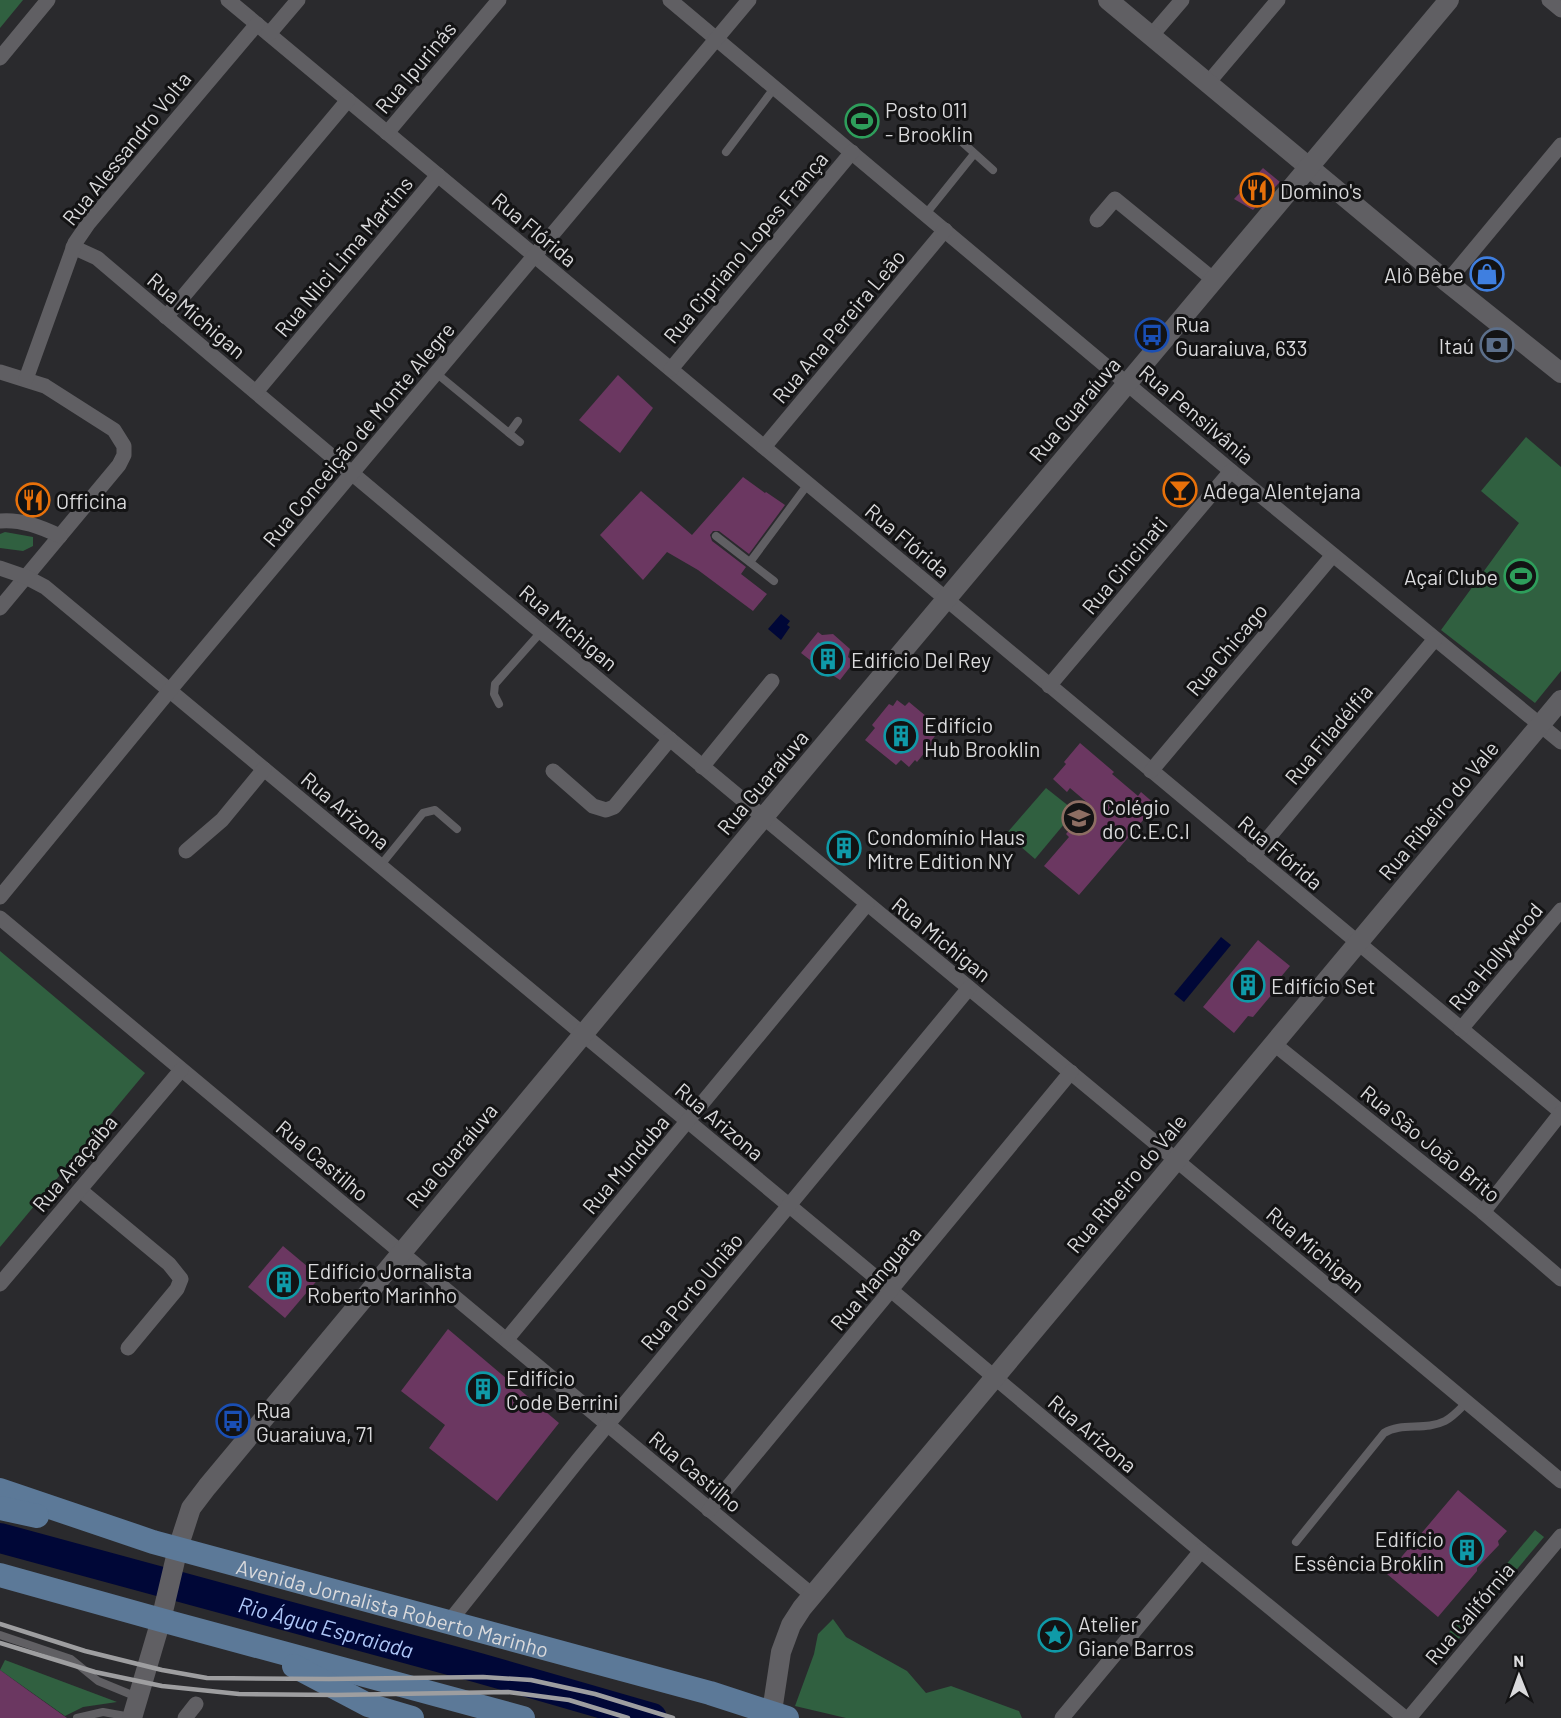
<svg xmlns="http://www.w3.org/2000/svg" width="1561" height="1718" viewBox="0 0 1561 1718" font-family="Barlow,sans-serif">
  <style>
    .green { fill: #306040 }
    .water { fill: #000737 }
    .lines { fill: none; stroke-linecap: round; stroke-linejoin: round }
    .river { stroke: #000737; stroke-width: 30 }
    .building { fill: #6b3761 }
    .service { stroke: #605f63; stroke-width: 8 }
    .minor { stroke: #605f63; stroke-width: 15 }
    .tertiary { stroke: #605f63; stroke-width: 20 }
    .primary { stroke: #5c7998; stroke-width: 24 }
    .rail { stroke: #9e9ea0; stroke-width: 4.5 }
    .labels { text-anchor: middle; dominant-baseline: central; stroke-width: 6; stroke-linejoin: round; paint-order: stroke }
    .street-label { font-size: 21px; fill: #dadadc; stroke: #131314 }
    .poi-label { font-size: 21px; fill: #dadadc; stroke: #131314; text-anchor: start }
    .water-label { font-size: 22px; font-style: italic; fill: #aec7f8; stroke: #131314 }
  </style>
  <rect width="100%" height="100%" fill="#2a2a2d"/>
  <g class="green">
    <path d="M0 0H23L0 28Z"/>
    <path d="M1526 437 1561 467V671L1535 703 1441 630 1519 523 1481 491Z"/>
    <path d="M5 532 33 537V546L23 551 0 548V534Z"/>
    <path d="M1046 788 1075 811 1035 859 1006 834Z"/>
    <path d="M0 951 145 1073 0 1247Z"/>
    <path d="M1535 1530 1544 1537 1456 1642 1447 1635Z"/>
    <path d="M833 1619 846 1637 907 1671 926 1693 951 1686 1019 1711 1022 1718H846L795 1706 814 1654 818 1634Z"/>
    <path d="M5 1660 117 1702 83 1707 65 1716 0 1670Z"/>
  </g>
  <g class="water">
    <path d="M781 614 790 621 787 625 790 627 781 640 768 629Z"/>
    <path d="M1221 937 1231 945 1184 1002 1174 994Z"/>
  </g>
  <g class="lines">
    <path class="river" id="s1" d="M0 1538 479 1668 652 1718"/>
  </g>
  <g class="building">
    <path d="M1263 168 1280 182 1253 210 1234 199Z"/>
    <path d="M618 375 653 408 620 453 579 420Z"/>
    <path d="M743 477 765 493 766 492 785 505 749 554 719 531H713L710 535 712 541 746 567 741 574 767 594 753 611 698 570 667 552 643 580 600 535 641 491 692 535Z"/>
    <path d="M818 632 822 635 833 634 850 649 848 657 854 662 840 680 820 667 815 657 810 660 801 653Z"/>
    <path d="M897 700 905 706 909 702 933 722 929 726 937 733 932 740 934 741 917 762 915 760 909 767 901 760 896 765 865 740 875 728 872 725 889 704 893 706Z"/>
    <path d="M1080 743 1114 772 1112 774 1138 796 1141 792 1156 805 1079 895 1044 866 1069 837 1066 834 1090 805 1070 788 1067 792 1053 779 1066 764 1064 762Z"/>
    <path d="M842 835 858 849 846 861 831 847Z"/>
    <path d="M1258 940 1290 966 1275 984 1278 987 1253 1017 1248 1016 1234 1033 1203 1007Z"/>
    <path d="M283 1246 320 1277 285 1318 248 1287Z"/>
    <path d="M448 1329 559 1423 497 1501 429 1448 445 1425 401 1391Z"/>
    <path d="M1458 1490 1507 1531 1498 1541 1499 1545 1477 1568V1571L1438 1617 1387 1574Z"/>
    <path d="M0 1670 29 1691 67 1718H0Z"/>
  </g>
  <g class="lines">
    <g class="service">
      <path d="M952 133 993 170"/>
      <path d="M726 152 775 87"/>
      <path d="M925 215 974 154"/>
      <path d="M436 373 509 433 518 421"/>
      <path d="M509 433 520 442"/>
      <path d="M716 536 774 581"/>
      <path d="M750 562 808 484"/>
      <path d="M499 704 494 694 495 684 541 632"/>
      <path d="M380 866 423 813 435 810 457 829"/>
      <path d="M1296 1542 1384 1433C1402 1422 1425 1431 1445 1421 1453 1417 1460 1409 1467 1402"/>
      <path d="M0 1635 71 1659 98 1681 137 1697"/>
      <path d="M77 1718 103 1712 131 1717"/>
    </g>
    <g class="minor">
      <path d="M228 0 1561 1112"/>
      <path d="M670 0 1231 471 1561 742"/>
      <path d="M1549 0 1561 10"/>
      <path d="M269 34 298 0"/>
      <path d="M1151 36 1182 0"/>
      <path d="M0 58 48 0"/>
      <path d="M1208 83 1278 0"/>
      <path d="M387 133 499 0"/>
      <path d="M1097 220 1115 199 1214 280"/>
      <path d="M73 247 97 258C582 670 1074 1073 1561 1481"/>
      <path d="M1447 282 1561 145"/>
      <path d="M166 317 348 100"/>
      <path d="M671 369 852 152"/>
      <path d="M0 372 45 386 114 430 124 446V455L119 465 0 608"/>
      <path d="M26 379 75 243 88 224 257 24"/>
      <path d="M256 392 438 175"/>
      <path d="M764 447 945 230"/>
      <path d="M0 521C21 519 41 527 60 536"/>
      <path d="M0 568 26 577 45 587 892 1291 1201 1551 1405 1718"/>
      <path d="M1049 686 1231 471"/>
      <path d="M702 767 772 681"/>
      <path d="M553 771 593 806 606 810 614 807 670 739"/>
      <path d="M1151 771 1333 555"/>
      <path d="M186 851 222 820 264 769"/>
      <path d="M1253 856 1435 639"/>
      <path d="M0 897 170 690 749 0"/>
      <path d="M0 918 812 1595"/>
      <path d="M1461 1029 1561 910"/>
      <path d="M1273 1043 1483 1212 1561 1279"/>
      <path d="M80 1190 169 1264 181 1279 177 1289 128 1348"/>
      <path d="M1483 1212 1561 1113"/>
      <path d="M0 1284 181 1070"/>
      <path d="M507 1339 867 904"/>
      <path d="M709 1510 1071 1072"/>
      <path d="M449 1622 579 1459 969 988"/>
      <path d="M185 1718 196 1704"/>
      <path d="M1062 1718 1201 1551"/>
      <path d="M1409 1718 1561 1536"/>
    </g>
    <g class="tertiary">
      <path d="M1108 0 1447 282 1561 373"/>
      <path d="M132 1718 161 1620 178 1548 191 1508 207 1487 792 783 1449 0"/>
      <path d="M771 1718 781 1652 791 1625 802 1608 1561 700"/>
    </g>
    <g class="primary">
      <path id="s2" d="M0 1490 153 1542 710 1693 787 1718"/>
      <path d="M0 1508 37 1516"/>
      <path d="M0 1575 161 1620 523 1718"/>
      <path d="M294 1666 368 1705 412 1718"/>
    </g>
    <g class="rail">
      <path d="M0 1624 85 1651 162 1670 207 1678 329 1679 483 1677 531 1680 595 1694 673 1718"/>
      <path d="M0 1643 95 1672 162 1686 239 1694 336 1695 508 1692 569 1700 628 1718"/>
    </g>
  </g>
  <defs>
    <g id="stadium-ring" transform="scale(1.725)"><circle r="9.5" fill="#131314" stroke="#2e9e5b" stroke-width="1.5"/><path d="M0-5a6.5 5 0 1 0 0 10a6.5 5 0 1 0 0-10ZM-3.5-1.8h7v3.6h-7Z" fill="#2e9e5b"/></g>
    <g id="restaurant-ring" transform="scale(1.725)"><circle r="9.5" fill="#131314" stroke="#e8710a" stroke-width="1.5"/><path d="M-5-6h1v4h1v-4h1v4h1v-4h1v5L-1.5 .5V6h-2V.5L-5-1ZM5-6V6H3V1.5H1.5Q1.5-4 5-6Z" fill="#e8710a"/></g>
    <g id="shop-ring" transform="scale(1.725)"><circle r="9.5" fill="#131314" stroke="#3f7fe0" stroke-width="1.5"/><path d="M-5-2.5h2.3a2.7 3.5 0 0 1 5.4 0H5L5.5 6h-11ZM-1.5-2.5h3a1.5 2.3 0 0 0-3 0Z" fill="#3f7fe0"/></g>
    <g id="bus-ring" transform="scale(1.725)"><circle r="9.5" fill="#131314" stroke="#1a4fb4" stroke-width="1.5"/><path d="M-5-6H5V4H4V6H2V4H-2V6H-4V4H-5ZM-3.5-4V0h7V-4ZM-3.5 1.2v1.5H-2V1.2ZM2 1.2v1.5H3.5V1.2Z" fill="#1a4fb4"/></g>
    <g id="bank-ring" transform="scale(1.725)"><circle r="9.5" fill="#131314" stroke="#5c6f8a" stroke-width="1.5"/><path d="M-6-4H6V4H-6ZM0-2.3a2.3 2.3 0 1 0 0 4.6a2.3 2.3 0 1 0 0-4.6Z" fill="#5c6f8a"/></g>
    <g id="bar-ring" transform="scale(1.725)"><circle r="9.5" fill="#131314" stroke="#e8710a" stroke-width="1.5"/><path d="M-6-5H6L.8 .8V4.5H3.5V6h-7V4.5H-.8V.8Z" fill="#e8710a"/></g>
    <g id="building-ring" transform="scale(1.725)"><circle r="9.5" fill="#131314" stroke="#0f9aa8" stroke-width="1.5"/><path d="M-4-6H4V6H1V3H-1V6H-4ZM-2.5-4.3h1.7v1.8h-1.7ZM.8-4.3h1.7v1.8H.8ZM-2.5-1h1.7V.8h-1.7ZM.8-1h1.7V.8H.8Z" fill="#0f9aa8"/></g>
    <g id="school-ring" transform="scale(1.725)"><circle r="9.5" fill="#131314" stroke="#8d6e63" stroke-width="1.5"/><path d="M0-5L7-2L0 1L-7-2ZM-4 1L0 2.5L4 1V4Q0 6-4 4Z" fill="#8d6e63"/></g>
    <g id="sight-ring" transform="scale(1.725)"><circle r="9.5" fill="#131314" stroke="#0f9aa8" stroke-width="1.5"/><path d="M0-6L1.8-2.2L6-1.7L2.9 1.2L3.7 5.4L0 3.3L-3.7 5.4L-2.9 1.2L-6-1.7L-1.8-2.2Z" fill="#0f9aa8"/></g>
  </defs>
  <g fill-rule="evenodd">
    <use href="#stadium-ring" x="862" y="121"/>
    <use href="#restaurant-ring" x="1257" y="190"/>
    <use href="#shop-ring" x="1487" y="274"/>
    <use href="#bus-ring" x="1152" y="335"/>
    <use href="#bank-ring" x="1497" y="345"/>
    <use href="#bar-ring" x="1180" y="490"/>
    <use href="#restaurant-ring" x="33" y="500"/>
    <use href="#stadium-ring" x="1521" y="576"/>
    <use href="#building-ring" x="828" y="659"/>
    <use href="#building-ring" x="901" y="736"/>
    <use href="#school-ring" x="1079" y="818"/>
    <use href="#building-ring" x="844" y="848"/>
    <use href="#building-ring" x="1248" y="985"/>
    <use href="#building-ring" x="284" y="1282"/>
    <use href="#building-ring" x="483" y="1389"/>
    <use href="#bus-ring" x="233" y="1421"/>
    <use href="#building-ring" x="1467" y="1550"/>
    <use href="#sight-ring" x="1055" y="1635"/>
  </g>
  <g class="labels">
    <g class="street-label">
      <text transform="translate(415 67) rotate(-50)">Rua Ipurinás</text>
      <text transform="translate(126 148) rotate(-51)">Rua Alessandro Volta</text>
      <text transform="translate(535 229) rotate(40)">Rua Flórida</text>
      <text transform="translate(745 247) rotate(-50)">Rua Cipriano Lopes França</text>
      <text transform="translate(343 256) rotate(-50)">Rua Nilci Lima Martins</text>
      <text transform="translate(197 315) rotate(40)">Rua Michigan</text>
      <text transform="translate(838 326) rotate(-50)">Rua Ana Pereira Leão</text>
      <text transform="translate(1074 409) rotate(-50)">Rua Guaraíuva</text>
      <text transform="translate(1197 414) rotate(40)">Rua Pensilvânia</text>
      <text transform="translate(358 434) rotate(-50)">Rua Conceição de Monte Alegre</text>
      <text transform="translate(908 540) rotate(40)">Rua Flórida</text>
      <text transform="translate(1124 565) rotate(-50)">Rua Cincinati</text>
      <text transform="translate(569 627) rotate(40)">Rua Michigan</text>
      <text transform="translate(1226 649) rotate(-50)">Rua Chicago</text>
      <text transform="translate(1328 734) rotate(-50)">Rua Filadélfia</text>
      <text transform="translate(762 782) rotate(-50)">Rua Guaraíuva</text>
      <text transform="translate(346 810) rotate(40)">Rua Arizona</text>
      <text transform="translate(1438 810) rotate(-50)">Rua Ribeiro do Vale</text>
      <text transform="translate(1281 852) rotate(40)">Rua Flórida</text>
      <text transform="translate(942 939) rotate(39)">Rua Michigan</text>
      <text transform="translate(1495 956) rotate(-50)">Rua Hollywood</text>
      <text transform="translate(720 1121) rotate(40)">Rua Arizona</text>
      <text transform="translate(1431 1143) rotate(39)">Rua São João Brito</text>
      <text transform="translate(451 1155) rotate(-50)">Rua Guaraíuva</text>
      <text transform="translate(323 1160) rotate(40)">Rua Castilho</text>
      <text transform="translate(74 1163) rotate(-50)">Rua Araçaíba</text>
      <text transform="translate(625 1164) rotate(-50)">Rua Munduba</text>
      <text transform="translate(1126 1183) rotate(-50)">Rua Ribeiro do Vale</text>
      <text transform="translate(1316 1249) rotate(40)">Rua Michigan</text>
      <text transform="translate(875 1278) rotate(-50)">Rua Manguata</text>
      <text transform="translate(691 1291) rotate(-50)">Rua Porto União</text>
      <text transform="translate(1093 1433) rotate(40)">Rua Arizona</text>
      <text transform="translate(696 1471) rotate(40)">Rua Castilho</text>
      <text stroke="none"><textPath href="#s2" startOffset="410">Avenida Jornalista Roberto Marinho</textPath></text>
      <text transform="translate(1469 1613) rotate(-50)">Rua Califórnia</text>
    </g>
    <g class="poi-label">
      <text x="885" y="109">Posto 011<tspan x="885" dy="24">- Brooklin</tspan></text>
      <text x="1280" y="190">Domino's</text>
      <text x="1464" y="274" text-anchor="end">Alô Bêbe</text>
      <text x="1175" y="323">Rua<tspan x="1175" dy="24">Guaraiuva, 633</tspan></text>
      <text x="1474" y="345" text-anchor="end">Itaú</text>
      <text x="1203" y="490">Adega Alentejana</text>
      <text x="56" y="500">Officina</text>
      <text x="1498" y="576" text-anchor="end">Açaí Clube</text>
      <text x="851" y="659">Edifício Del Rey</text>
      <text x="924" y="724">Edifício<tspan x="924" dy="24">Hub Brooklin</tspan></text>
      <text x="1102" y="806">Colégio<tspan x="1102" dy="24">do C.E.C.I</tspan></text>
      <text x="867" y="836">Condomínio Haus<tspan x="867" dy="24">Mitre Edition NY</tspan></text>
      <text x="1271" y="985">Edifício Set</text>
      <text x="307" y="1270">Edifício Jornalista<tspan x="307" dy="24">Roberto Marinho</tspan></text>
      <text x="506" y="1377">Edifício<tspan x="506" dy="24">Code Berrini</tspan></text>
      <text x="256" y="1409">Rua<tspan x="256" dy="24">Guaraiuva, 71</tspan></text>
      <text x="1444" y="1538" text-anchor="end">Edifício<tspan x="1444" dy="24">Essência Broklin</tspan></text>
      <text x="1078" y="1623">Atelier<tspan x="1078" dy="24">Giane Barros</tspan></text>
    </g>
    <g class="water-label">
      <text stroke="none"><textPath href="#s1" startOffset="338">Rio Água Espraiada</textPath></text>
    </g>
  </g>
  <g transform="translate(1519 1676) rotate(359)" stroke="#131314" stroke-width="4.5" paint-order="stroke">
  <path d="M0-4.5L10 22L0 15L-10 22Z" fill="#dadadc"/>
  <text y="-9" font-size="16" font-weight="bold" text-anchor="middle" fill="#dadadc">N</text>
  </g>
</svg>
